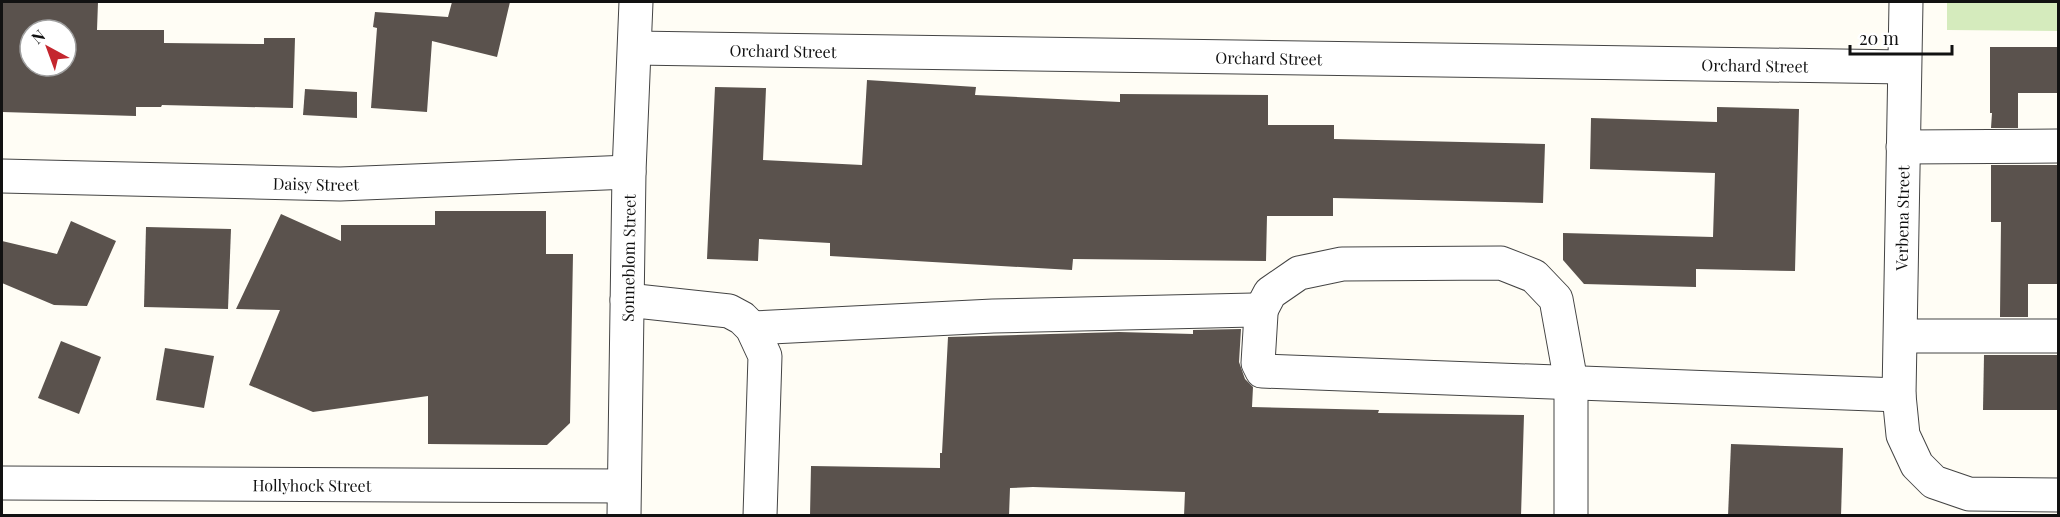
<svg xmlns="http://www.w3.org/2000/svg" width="2060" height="517" viewBox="0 0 2060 517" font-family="'Playfair Display',serif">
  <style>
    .green { fill: #d5ebbd }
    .building { fill: #5a524d; fill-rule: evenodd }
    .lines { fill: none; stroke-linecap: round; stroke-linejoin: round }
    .minor-casing { stroke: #444; stroke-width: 35 }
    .minor { stroke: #fff; stroke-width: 33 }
    .labels { text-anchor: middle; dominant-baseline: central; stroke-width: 6; stroke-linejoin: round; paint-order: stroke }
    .street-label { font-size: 16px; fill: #111; stroke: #fff }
  </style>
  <rect width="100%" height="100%" fill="#fffdf5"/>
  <path class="green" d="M1947 2H2058V31L1947 30Z"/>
  <g class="building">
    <path d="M3 2H98L97 30H164V43L264 44V38H295L293 108 162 105 161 107H136V116L2 112ZM30 30H66V66H30Z"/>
    <path d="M452 2H510L497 57 432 41 427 112 371 108 377 28 373 27 375 12 448 17Z"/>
    <path d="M1990 47H2058V93H2018V128H1991L1992 113H1990Z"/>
    <path d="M867 80 976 87 975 95 1120 102V94L1268 95V125H1334V139L1545 144 1543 203 1333 198V216H1267L1266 261 1073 259 1072 270 830 256V243L759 239 758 261 707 259 715 87 766 88 763 160 862 165Z"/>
    <path d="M305 89 357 92V118L303 115Z"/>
    <path d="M1717 107 1799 109 1795 271 1696 269V287L1584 284 1563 260V233L1713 237 1715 173 1590 169 1591 118 1717 122Z"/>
    <path d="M1991 165H2058V284H2028V317H2000L2001 222H1991Z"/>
    <path d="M435 211H546V254H573L570 423 547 445 428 444V396L313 412 249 385 280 310 236 309 281 214 341 241V225H435Z"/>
    <path d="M71 221 116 241 87 306 54 305 2 283V241L57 254Z"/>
    <path d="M146 227 231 229 228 309 144 307Z"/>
    <path d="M1241 329 1239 362 1245 379 1253 387 1252 407 1379 410 1378 413 1524 415 1521 516H1184L1185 492 1033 487 1010 488 1009 516H810L811 466 940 468V453H942L948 337 1119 332 1193 334V330Z"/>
    <path d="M61 341 101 357 79 414 38 398Z"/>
    <path d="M165 348 214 356 204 408 156 400Z"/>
    <path d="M1984 355H2058V410H1983Z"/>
    <path d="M1731 444 1843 448 1841 516H1728Z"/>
  </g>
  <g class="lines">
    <g class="minor-casing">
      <g id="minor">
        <path d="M1906 2 1899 395 1903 435 1917 465 1934 482 1969 494 2058 495"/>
        <path id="s1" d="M635 48 1904 67"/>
        <path d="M1903 147 2058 146"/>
        <path id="s2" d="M2 176 340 184 629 172"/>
        <path d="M627 300 729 311 742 318 752 328 765 356 760 516"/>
        <path d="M1260 312 1270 293 1299 273 1342 264 1501 263 1534 276 1556 299 1571 382V516"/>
        <path d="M752 328 993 316 1253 310 1258 311 1261 314 1258 363 1262 371 1899 395"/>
        <path d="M1901 336H2058"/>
        <path id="s3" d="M2 483 624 486"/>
        <path id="s4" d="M624 516 629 172 636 2"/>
      </g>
    </g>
    <use href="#minor" class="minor"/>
  </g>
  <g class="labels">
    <g class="street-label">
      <text stroke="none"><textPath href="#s1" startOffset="148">Orchard Street</textPath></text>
      <text stroke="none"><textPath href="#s1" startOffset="634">Orchard Street</textPath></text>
      <text stroke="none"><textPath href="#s1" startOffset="1120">Orchard Street</textPath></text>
      <text stroke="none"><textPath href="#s2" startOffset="314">Daisy Street</textPath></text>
      <text transform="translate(1902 218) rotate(-89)">Verbena Street</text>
      <text stroke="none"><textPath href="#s4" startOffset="258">Sonneblom Street</textPath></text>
      <text stroke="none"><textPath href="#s3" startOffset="310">Hollyhock Street</textPath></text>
    </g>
  </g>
  <rect width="2060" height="517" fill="none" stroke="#111111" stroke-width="6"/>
  <g transform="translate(48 48) rotate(319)"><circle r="28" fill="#ffffff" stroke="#a0a0a0" stroke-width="1.5"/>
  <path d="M0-4.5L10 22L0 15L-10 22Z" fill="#c4262e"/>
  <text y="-9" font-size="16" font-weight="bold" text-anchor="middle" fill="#111111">N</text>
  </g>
  <path d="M1850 45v9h102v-9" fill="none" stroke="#111111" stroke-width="3"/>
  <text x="1859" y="45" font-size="18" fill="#111111" stroke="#ffffff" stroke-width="4.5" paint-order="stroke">20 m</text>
</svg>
